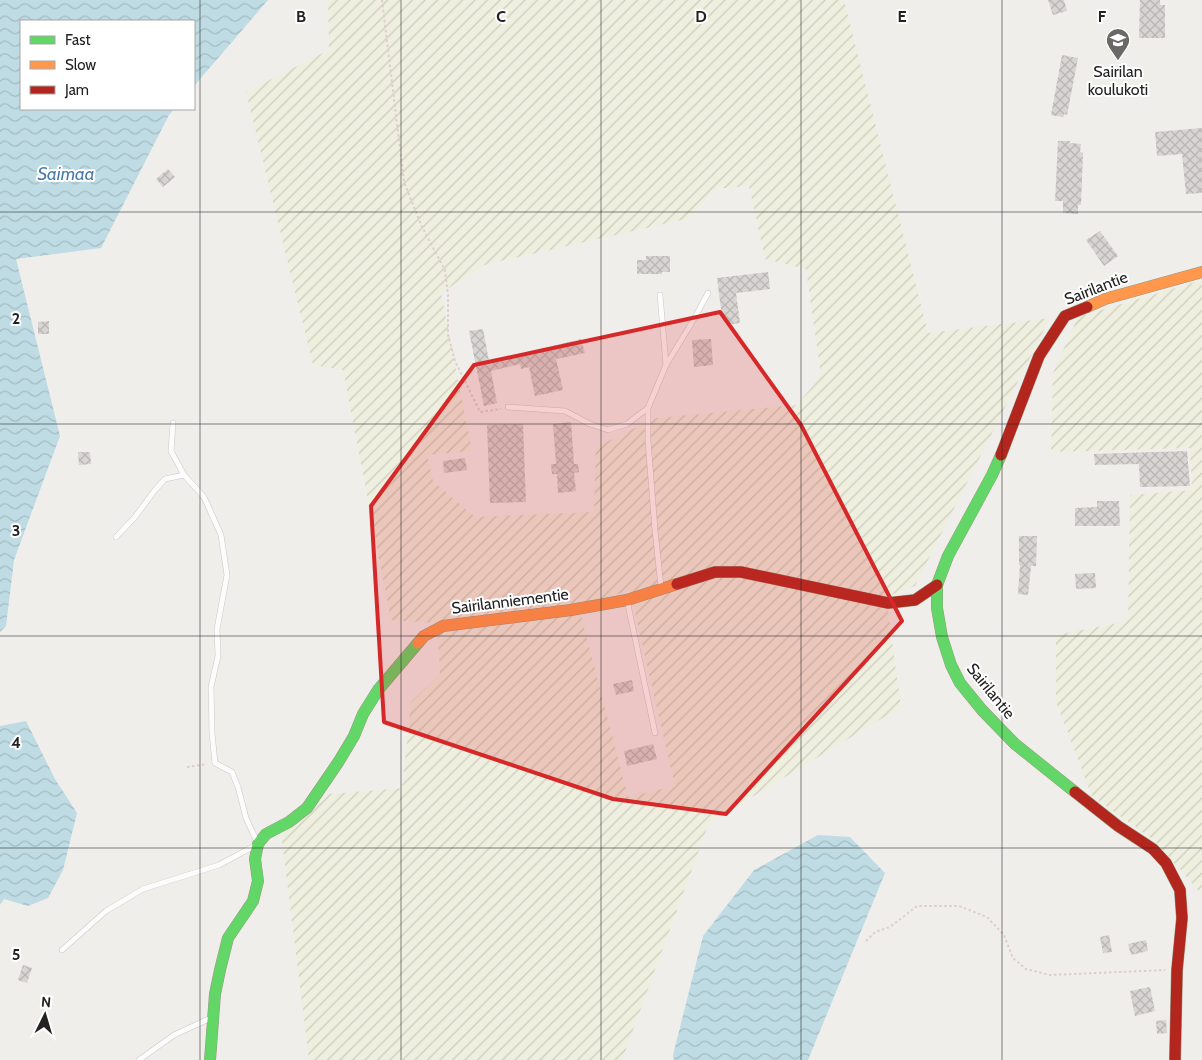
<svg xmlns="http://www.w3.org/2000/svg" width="1202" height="1060" viewBox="0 0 1202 1060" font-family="Cabin,sans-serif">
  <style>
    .farmland { fill: url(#farmland-furrows); fill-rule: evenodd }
    .water { fill: url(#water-waves) }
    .building { fill: url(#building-cross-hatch) }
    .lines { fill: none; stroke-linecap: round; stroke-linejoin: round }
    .lane-casing { stroke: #c9c8c7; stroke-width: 6 }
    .fast-casing { stroke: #999a82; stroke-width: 12 }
    .slow-casing { stroke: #999a82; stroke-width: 12 }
    .jam-casing { stroke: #999a82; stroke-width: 12 }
    .path { stroke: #dccecd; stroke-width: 2; stroke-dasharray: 2.5 2.5; stroke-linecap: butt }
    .lane { stroke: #fdfcfc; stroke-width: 5 }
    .fast { stroke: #63d668; stroke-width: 11 }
    .slow { stroke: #ff974d; stroke-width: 11 }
    .jam { stroke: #b3261e; stroke-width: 11 }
    .marked { fill: #d62828; fill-opacity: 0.2; stroke: #d62828; stroke-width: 4; stroke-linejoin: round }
    .grid { fill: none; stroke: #222; stroke-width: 1; stroke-opacity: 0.55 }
    .labels { text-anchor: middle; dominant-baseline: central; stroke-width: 4; stroke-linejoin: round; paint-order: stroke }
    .poi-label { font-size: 16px; fill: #222; stroke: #fff }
    .street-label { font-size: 16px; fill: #222; stroke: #fff }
    .water-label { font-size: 18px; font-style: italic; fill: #4a7aab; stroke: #fff }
    .grid-label { font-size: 16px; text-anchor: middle; font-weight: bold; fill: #222; stroke: #fff; stroke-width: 4; stroke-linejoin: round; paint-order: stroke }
  </style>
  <defs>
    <pattern id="farmland-furrows" width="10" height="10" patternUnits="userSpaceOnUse" patternTransform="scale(1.25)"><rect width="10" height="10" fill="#efefdf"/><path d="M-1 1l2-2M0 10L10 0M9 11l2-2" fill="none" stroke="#cdcdbf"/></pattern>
    <pattern id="water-waves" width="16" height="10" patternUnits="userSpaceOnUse" patternTransform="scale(1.25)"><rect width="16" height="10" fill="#bfdbe3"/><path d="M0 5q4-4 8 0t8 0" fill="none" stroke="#a4bcc2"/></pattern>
    <pattern id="building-cross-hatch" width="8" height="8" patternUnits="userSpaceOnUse" patternTransform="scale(1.25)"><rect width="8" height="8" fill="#d7d4d2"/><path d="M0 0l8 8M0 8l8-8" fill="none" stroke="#b8b6b4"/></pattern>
  </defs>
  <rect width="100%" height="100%" fill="#f0eeeb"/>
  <g class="farmland">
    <path d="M328 0H844L928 333 1050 318 915 586 886 597 901 707 709 823 622 1060H309L281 833 329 794 402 788 411 702 440 674 437 623 391 620 343 370 313 365 246 92 329 50ZM749 186 765 259 806 269 821 376 797 405 656 418 596 447 594 512 475 517 433 481 427 455 472 451 441 293 484 265 690 218 714 189ZM630 591 675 786 628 797 578 604Z"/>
    <path d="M1202 280V895L1155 841 1092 796 1056 702V635L1128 621 1130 495 1192 490 1190 448 1051 452 1053 373 1078 317Z"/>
  </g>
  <g class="water">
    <path d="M0 0H268L194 86V21H21V109H174L169 115 101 248 16 259 60 436 14 560 6 626 0 632Z"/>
    <path d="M26 721 55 779 77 813 63 870 48 898 28 906 4 899 0 905V726Z"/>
    <path d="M818 835 850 837 885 873 808 1060H674L673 1055 703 936 754 870Z"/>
  </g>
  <g class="building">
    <path d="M1048 0H1064L1067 11 1053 15Z"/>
    <path d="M1140 0H1160V5H1165V38H1139Z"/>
    <path d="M1062 55 1078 58 1067 115 1064 114 1063 117 1051 115Z"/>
    <path d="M1202 128V193L1186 194 1182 154 1157 156 1155 132Z"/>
    <path d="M1058 141H1070V143L1081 144 1080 152 1083 153 1081 205H1078V214L1063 213V201H1055Z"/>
    <path d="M168 169 175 177 163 187 156 179Z"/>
    <path d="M1100 231 1118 256 1104 266 1086 240Z"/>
    <path d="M646 256H670V272H662V274H637V260H646Z"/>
    <path d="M768 272 770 289 736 293 740 323 727 325 726 316 722 317 717 278Z"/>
    <path d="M49 321V334H38V322Z"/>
    <path d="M483 329 489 361 581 339 585 353 556 359 563 390 535 396 529 367 521 369 520 364 491 371 497 403 484 406 469 331Z"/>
    <path d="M711 339 713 365 694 367 692 340Z"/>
    <path d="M571 422 574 464H578L579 472 574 473 576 491 558 493 557 474H552L551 464H556L553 424Z"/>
    <path d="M523 424 526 502 490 503 487 425Z"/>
    <path d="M1187 451 1190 486 1140 487 1139 464 1095 465 1094 454Z"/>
    <path d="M78 452H90L91 464 79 465Z"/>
    <path d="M465 458 467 470 444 473 443 461Z"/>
    <path d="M1097 501H1119L1120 526H1075V508L1097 507Z"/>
    <path d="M1019 536H1037L1036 566H1031L1028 595 1018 594 1020 565H1019Z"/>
    <path d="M1095 573 1096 588 1076 589 1075 574Z"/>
    <path d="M632 680 634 691 616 695 613 684Z"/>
    <path d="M653 744 657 759 627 766 624 751Z"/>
    <path d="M1109 935 1112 952 1103 953 1100 937Z"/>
    <path d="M1146 940 1148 951 1131 955 1128 944Z"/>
    <path d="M23 965 32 968 27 983 18 980Z"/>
    <path d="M1150 987 1155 1011 1135 1016 1130 991Z"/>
    <path d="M1166 1020 1167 1033 1157 1034 1156 1021Z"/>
  </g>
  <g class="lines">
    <g class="lane-casing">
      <g id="lane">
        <path d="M660 295 666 365"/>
        <path d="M508 407 565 411 590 424 608 430 627 424 648 408"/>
        <path d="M173 423 171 451 184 475"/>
        <path d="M661 587 655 530 648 441V408L666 365 694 319 708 293"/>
        <path d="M627 600 655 733"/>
        <path d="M62 950 106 911 143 889 219 865 258 844 246 818 238 787 232 772 215 763 212 733 211 687 218 656 217 629 227 575 221 535 204 497 184 475 165 479 155 490 135 517 116 537"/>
        <path d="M139 1060 174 1035 211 1018"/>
      </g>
    </g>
    <g class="fast-casing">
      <g id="fast">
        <path d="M1001 455 992 475 948 556 937 585V608L942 637 951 665 960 683 982 710 1015 744 1075 792"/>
        <path d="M210 1060 215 994 220 970 228 938 253 901 258 881 255 859 258 844 266 834 289 822 307 808 339 761 354 736 363 714 378 690 418 643"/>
      </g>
    </g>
    <g class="slow-casing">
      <g id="slow">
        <path d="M1087 307 1105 299 1202 272"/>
        <path d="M418 643 424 636 443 626 571 610 627 600 677 584"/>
      </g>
    </g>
    <g class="jam-casing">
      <g id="jam">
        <path d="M1001 455 1039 356 1065 316 1087 307"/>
        <path d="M677 584 715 572H741L888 603 915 600 937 585"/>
        <path d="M1075 792 1118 826 1153 849 1166 863 1180 890 1182 918 1177 970 1175 1060"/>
      </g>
    </g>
    <g class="path">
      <path d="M382 0 404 182 422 227 445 270 448 295V335L455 361 480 412 501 409"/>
      <path d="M187 767 207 764"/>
      <path d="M866 941 875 932 890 927 917 906H959L987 917 1004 935 1013 958 1026 969 1050 975 1165 970"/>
    </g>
    <use href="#lane" class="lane"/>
    <use href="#fast" class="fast"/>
    <use href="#slow" class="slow"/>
    <use href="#jam" class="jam"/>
  </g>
  <path class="marked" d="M720 312 801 425 902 621 726 814 613 799 384 722 371 506 474 365Z"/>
  <path class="grid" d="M200 0V1060M401 0V1060M601 0V1060M801 0V1060M1002 0V1060M0 212H1202M0 424H1202M0 636H1202M0 848H1202"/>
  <defs>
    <g id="school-pin" transform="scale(1.25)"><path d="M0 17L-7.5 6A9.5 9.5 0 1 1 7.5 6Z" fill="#6a6968" stroke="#fff"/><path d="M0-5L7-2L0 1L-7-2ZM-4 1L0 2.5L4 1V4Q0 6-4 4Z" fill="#fff"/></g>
  </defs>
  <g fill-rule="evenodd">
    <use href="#school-pin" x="1118" y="40"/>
  </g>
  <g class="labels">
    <g class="poi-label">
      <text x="1118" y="71">Sairilan<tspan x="1118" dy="18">koulukoti</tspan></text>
    </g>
    <g class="street-label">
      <text transform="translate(1096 288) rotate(-21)">Sairilantie</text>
      <text transform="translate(510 601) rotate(-7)">Sairilanniementie</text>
      <text transform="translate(991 691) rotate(51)">Sairilantie</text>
    </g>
    <g class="water-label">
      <text x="66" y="174">Saimaa</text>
    </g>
  </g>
  <g class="grid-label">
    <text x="301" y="22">B</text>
    <text x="501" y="22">C</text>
    <text x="701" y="22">D</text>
    <text x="902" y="22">E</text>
    <text x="1102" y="22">F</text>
    <text x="16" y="324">2</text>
    <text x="16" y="536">3</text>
    <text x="16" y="748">4</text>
    <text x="16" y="960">5</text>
  </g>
  <rect x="20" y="20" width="175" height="90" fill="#ffffff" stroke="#a7a7a7"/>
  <rect x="30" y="36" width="25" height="8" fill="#63d668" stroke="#a7a7a7"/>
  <text x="65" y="45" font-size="15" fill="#222222">Fast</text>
  <rect x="30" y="61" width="25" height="8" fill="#ff974d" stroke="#a7a7a7"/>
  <text x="65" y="70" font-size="15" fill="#222222">Slow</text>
  <rect x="30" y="86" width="25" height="8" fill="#b3261e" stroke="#a7a7a7"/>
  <text x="65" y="95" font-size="15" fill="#222222">Jam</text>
  <g transform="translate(45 1015) rotate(5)" stroke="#ffffff" stroke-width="4" paint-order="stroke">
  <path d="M0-4L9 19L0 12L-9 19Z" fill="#222222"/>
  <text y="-8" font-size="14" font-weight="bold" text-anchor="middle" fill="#222222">N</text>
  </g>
</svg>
